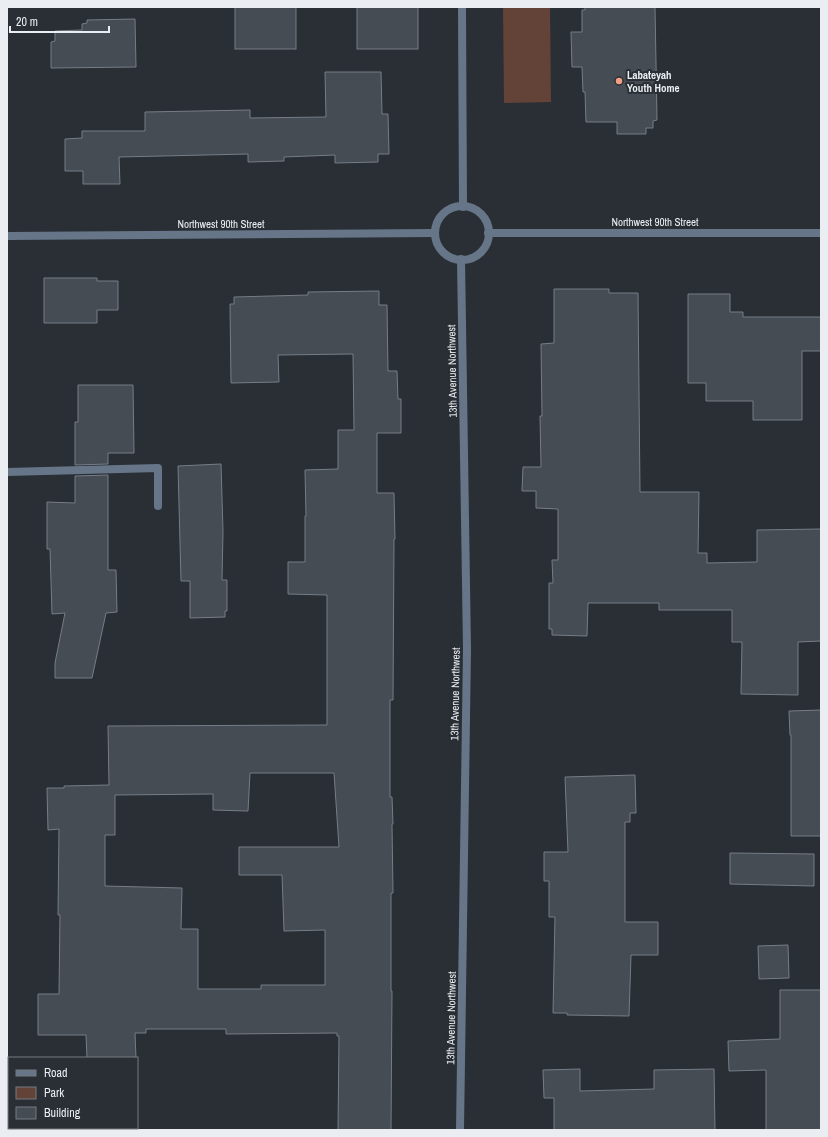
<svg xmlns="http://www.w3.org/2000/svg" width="828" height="1137" viewBox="0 0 828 1137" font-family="'Archivo Narrow',sans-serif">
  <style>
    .green { fill: #634237 }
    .building { fill: #464c53; stroke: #767d85; fill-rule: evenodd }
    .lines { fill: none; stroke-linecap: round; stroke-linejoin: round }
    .lane { stroke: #667688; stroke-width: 8 }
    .street { stroke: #667688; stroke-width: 8 }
    .poi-dot { fill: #f39f83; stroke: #292f35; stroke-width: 1.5 }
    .labels { text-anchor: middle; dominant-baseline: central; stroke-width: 4; stroke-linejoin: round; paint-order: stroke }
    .poi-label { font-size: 11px; font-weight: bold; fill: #eaeef2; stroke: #292f35; text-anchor: start }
    .street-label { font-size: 11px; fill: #eaeef2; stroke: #292f35 }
  </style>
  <rect width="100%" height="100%" fill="#292f35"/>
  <path class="green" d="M503 7H550L551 102 504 103Z"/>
  <g class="building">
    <rect x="235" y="7" width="61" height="42"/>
    <rect x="357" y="7" width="61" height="42"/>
    <path d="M585 7H655L657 120 653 121V128H646V134H617V122H586L585 92H583L582 67H572L571 32H582V10H585Z"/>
    <path d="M135 19 136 67 51 68V42L55 41V31L82 30V24L87 23V20Z"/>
    <path d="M325 72H381L382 114H388L389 154H378V162L335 163V155L284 157V161L248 162V154L119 157 120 184H83V171H65V139L82 138V131H145V112L250 110V118L326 117Z"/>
    <path d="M44 278H97V281H118V310H97V323H44Z"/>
    <path d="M554 289H609V293H638L640 492H699L698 553H707V563L757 562V530L821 529V641L798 642V695L741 694 742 642H732V610H659V603H588L587 636 552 635V629H549V583H553L552 560H558V509L536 508V491H522L523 467H541L540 416H542L541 344 554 343Z"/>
    <path d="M379 291V305H387L388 371H397L398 399H401V433H377V493H394L395 539H394L393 700H390V797H392L393 824H392L393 893H391V991H392L391 1130H338L339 1036H337V1033L226 1034V1029H146V1033H135L136 1058H87L86 1035H38V994H59L60 915H58L59 829 48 830 47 788H64V786L109 785 108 726 327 725V595L288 594V562H305V516H306L305 470 338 469V430H354L353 354 278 355 279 382 231 383 230 304H234V297L308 295V292ZM250 773H334L339 847H239V875H282L284 931 325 930V985H261V989H198V929H181L182 888 105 886V835H115V795L213 794V810L248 811Z"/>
    <path d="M688 294H730V312H743V317H821V351H802V420H753V401H706V383H688Z"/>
    <path d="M78 385H133L134 453H108V464L75 465V422H78Z"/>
    <path d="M221 464 223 531 222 580H227V611H225V617L190 618V581H181L178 466Z"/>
    <path d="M108 475V570H116L117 612 106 613 92 678H55V663L65 613 52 614 50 549H47V502L75 503V476Z"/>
    <path d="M821 710V836H791V735H790L789 711Z"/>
    <path d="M635 775 636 813H630V822H625V922H658V955H631L629 1016 567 1015V1013H553L555 917H549V881H544V852H568L565 777Z"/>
    <path d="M730 853 814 854V886L730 884Z"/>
    <path d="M788 945 789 978 759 979 758 946Z"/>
    <path d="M780 990H821V1130H766V1070L729 1071 728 1041 780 1039Z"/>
    <path d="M580 1069V1091L654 1089V1070L714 1069 715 1130H554V1098H544L543 1070Z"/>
  </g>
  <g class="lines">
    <path class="lane" d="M7 472 158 468V506"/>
    <g class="street">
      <path d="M462 7 463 207"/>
      <circle cx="462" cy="233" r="27"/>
      <path d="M488 233H821"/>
      <path d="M7 236 435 233"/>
      <path d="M460 1130 467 649 461 259"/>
    </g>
  </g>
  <circle class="poi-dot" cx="619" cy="81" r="4"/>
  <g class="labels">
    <g class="poi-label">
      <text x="627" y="75">Labateyah<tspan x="627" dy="13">Youth Home</tspan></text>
    </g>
    <g class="street-label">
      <text x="655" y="222">Northwest 90th Street</text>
      <text x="221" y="224">Northwest 90th Street</text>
      <text transform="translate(452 371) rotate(-91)">13th Avenue Northwest</text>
      <text transform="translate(455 694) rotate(-89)">13th Avenue Northwest</text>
      <text transform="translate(451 1018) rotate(-89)">13th Avenue Northwest</text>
    </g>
  </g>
  <rect width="828" height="1137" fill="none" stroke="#eaeef2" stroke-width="16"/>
  <rect x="8" y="1057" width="130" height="72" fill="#292f35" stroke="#767b81"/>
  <rect x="16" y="1070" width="20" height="6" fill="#667688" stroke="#767b81"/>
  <text x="44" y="1077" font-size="12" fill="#eaeef2">Road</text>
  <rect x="16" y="1087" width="20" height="12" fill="#634237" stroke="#767b81"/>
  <text x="44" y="1097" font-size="12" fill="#eaeef2">Park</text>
  <rect x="16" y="1107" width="20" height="12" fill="#464c53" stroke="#767b81"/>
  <text x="44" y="1117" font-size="12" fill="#eaeef2">Building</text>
  <path d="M10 26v6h99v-6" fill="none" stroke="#eaeef2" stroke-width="2"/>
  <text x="16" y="26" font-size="12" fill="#eaeef2" stroke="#292f35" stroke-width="3" paint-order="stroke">20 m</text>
</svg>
